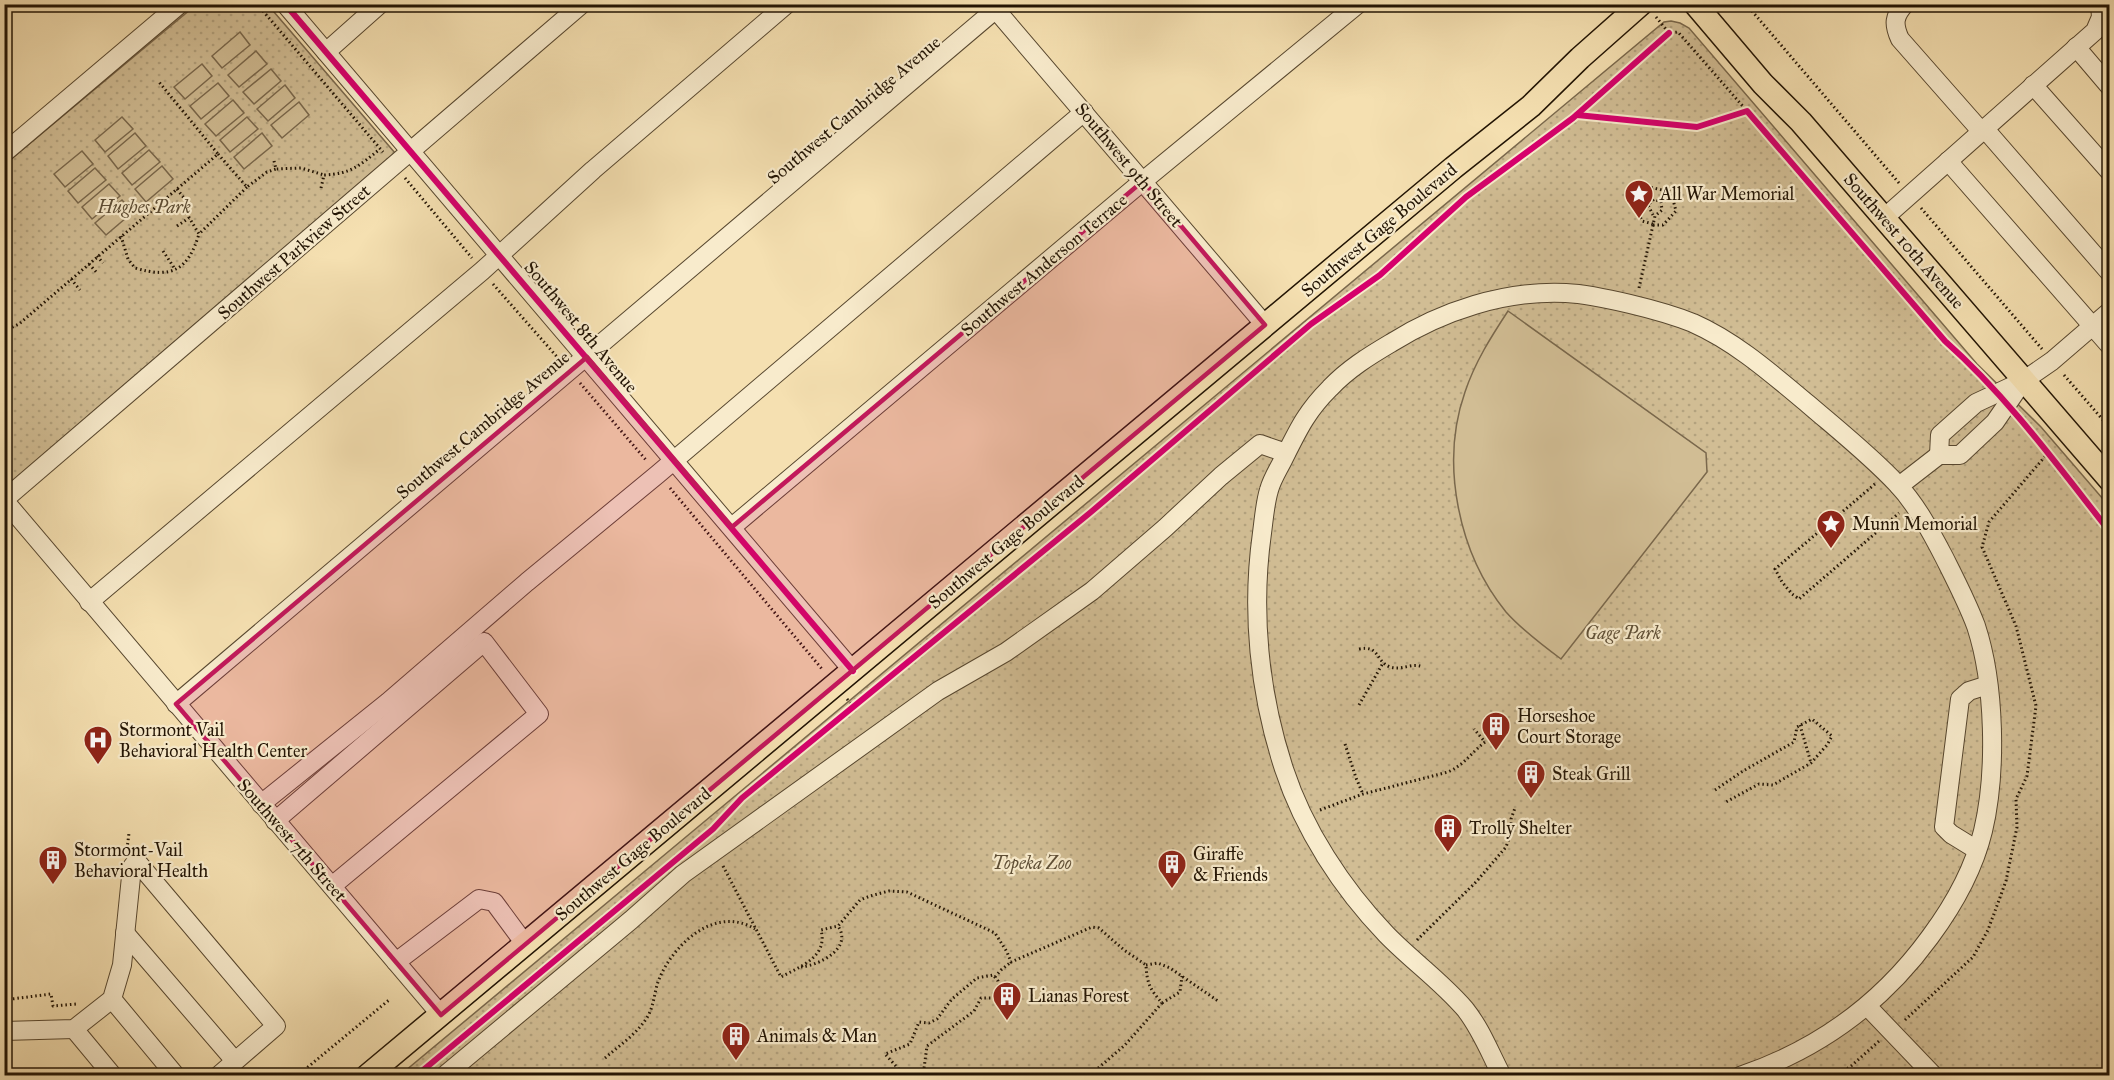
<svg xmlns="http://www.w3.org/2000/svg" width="2114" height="1080" viewBox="0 0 2114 1080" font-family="'IM FELL Great Primer',serif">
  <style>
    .grass { fill: url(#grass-dots); stroke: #7a684c; stroke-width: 1.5 }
    .pitch { fill: #d1bd94; stroke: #7a684c; stroke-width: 1.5 }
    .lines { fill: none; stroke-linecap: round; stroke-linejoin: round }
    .minor-casing { stroke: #57472f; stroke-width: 20 }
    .major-casing { stroke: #221404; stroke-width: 25 }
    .path { stroke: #221404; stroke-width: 3; stroke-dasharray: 1.5 3; stroke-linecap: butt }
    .minor { stroke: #f8ebcc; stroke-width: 18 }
    .major { stroke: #f5e0b1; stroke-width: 22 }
    .cycleway-casing { stroke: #f8ebcc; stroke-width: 10 }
    .cycleway { stroke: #d6006c; stroke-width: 6 }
    .marked { fill: #c2185b; fill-opacity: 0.2; stroke: #c2185b; stroke-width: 4.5; stroke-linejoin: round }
    .labels { text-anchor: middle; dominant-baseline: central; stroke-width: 4.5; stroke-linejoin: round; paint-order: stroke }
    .street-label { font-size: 18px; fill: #221404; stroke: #f8ebcc }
    .poi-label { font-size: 18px; fill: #221404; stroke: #f8ebcc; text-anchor: start }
    .park-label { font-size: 18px; font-style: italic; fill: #5f4f36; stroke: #f8ebcc }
  </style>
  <defs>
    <pattern id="grass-dots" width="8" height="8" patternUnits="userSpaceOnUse" patternTransform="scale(1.5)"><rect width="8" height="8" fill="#d1bd94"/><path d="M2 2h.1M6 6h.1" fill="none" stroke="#b3a27e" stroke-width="1.8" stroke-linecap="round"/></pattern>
  </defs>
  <rect width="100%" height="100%" fill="#f5e0b1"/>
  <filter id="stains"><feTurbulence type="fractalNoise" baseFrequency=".00333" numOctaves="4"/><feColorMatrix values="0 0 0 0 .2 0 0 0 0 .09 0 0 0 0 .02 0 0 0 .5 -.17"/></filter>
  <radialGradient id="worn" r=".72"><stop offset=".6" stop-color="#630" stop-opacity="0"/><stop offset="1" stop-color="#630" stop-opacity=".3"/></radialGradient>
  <g class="grass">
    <path d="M197 4 268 5 395 153 5 487 4 165Z"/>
    <path d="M1671 21 1680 23 1689 28 1977 364 2041 427 2109 506V1075L399 1076 1664 22Z"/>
  </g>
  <g class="pitch">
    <path d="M240 32 250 45 222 68 212 56Z"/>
    <path d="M256 51 267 64 239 87 228 75Z"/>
    <path d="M202 64 212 76 185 99 174 87Z"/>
    <path d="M271 69 281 81 254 104 243 92Z"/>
    <path d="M218 83 229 96 201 119 190 106Z"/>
    <path d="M285 85 295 98 268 121 257 109Z"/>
    <path d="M233 100 244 113 216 136 205 124Z"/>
    <path d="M299 102 309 115 282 138 271 125Z"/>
    <path d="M122 117 133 129 105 152 95 140Z"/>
    <path d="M247 117 258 129 230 152 220 140Z"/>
    <path d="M135 133 146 146 118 169 108 156Z"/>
    <path d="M262 133 272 146 244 169 234 157Z"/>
    <path d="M149 150 160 162 132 185 122 173Z"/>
    <path d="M82 151 93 164 65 187 54 174Z"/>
    <path d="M162 166 173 179 146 202 135 189Z"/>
    <path d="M95 168 106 180 78 203 68 191Z"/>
    <path d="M109 184 120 196 92 219 82 207Z"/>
    <path d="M122 200 133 212 106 235 95 223Z"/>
    <path d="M1508 311 1706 453 1707 472 1561 659C1542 645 1522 630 1506 612 1458 553 1440 463 1465 392 1475 362 1491 337 1508 311Z"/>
  </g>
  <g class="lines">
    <g class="minor-casing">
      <g id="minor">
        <path d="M285 4 853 671"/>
        <path d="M991 4 1265 325"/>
        <path d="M1905 4C1894 16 1893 24 1900 39L1981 131"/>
        <path d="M2076 47 2110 87"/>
        <path d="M326 52 380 4"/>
        <path d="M2033 85 2110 172"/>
        <path d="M1984 128 2110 273"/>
        <path d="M4 153 180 4"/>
        <path d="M1948 161 2110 346"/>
        <path d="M1884 218 2095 31 2101 17 2100 4"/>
        <path d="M1939 455 1940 435 1976 403 2023 381 2052 361 2110 311"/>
        <path d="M1899 486 1939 455H1960L1995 422 2023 381"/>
        <path d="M4 500 582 4"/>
        <path d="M4 500 441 1015"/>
        <path d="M732 527 1143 181 1358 4"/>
        <path d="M89 602 482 271 593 170 787 4"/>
        <path d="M176 704 1002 4"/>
        <path d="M261 804 388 702 527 582 658 474 1084 112"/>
        <path d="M275 821 484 642 539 714 332 886"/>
        <path d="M1977 850 1951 834 1944 827 1960 699 1969 691 1988 685"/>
        <path d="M125 933 235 1061"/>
        <path d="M396 962 479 899 494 902 525 944"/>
        <path d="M112 999 176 1076"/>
        <path d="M1867 1006 1934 1076"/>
        <path d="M74 1029 113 1076"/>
        <path d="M4 1031 74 1029 112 999 122 965 132 867 135 863 139 864 276 1026 218 1076"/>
        <path d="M444 1076 631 920 683 874 938 691 1006 652 1092 591 1165 528 1221 476 1260 444 1286 453"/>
        <path d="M1502 1076C1490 1053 1481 1029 1465 1009 1441 981 1411 960 1386 934 1342 888 1304 830 1284 769 1259 693 1251 611 1262 533 1264 518 1265 503 1269 490 1272 479 1278 470 1283 460 1298 430 1306 412 1330 388 1348 369 1369 356 1391 343 1442 311 1505 290 1566 293 1587 294 1609 299 1630 304 1651 309 1673 315 1693 323 1736 342 1772 374 1808 404 1837 429 1871 456 1897 484 1916 504 1931 532 1944 557 1955 579 1967 602 1976 626 1995 684 1997 772 1983 831 1974 868 1953 906 1930 937 1882 1003 1817 1050 1740 1076"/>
      </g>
    </g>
    <g class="major-casing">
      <g id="major">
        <path d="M1695 4 1763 84 1801 122 2110 480"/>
        <path d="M367 1076 1453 168 1531 106 1580 58 1641 4"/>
      </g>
    </g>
    <g class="path">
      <path d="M257 4 383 152"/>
      <path d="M1746 4 1899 183"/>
      <path d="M1656 17 1669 33 1678 32 1747 111"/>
      <path d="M218 154 247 187 267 172 276 169"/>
      <path d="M274 161 276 169 301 168 324 175"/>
      <path d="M405 178 472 258"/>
      <path d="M321 188 324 175C351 174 360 165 380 149"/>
      <path d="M177 189 184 198"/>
      <path d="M164 199 184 209 199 234 247 187"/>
      <path d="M1921 208 2042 349"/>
      <path d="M1653 225H1663L1676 211 1671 192 1649 187 1635 204 1642 221 1653 224"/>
      <path d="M177 226 189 218"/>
      <path d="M121 236 128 259 135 268C172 279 188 270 199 234"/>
      <path d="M163 251 175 269"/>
      <path d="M97 256 103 263"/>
      <path d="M89 264 98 274"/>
      <path d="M71 279 80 290"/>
      <path d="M493 284 558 358"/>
      <path d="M1639 288 1655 216 1662 210 1661 202 1654 199 1648 205 1653 215"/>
      <path d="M4 331 19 324 218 154 159 82"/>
      <path d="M2064 375 2110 428"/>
      <path d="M580 383 646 460"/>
      <path d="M1875 484 1775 569 1782 582 1792 594 1799 599 1899 513"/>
      <path d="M670 488 822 669"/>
      <path d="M1359 649C1380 645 1375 661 1390 667 1402 671 1412 662 1423 667"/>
      <path d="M847 699 854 707"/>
      <path d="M1359 705 1383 663"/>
      <path d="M1800 725 1811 763"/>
      <path d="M1345 744 1356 778 1363 794"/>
      <path d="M1715 790 1743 771 1794 742 1797 727 1812 719 1832 736 1827 745 1811 763 1773 785 1759 784 1724 803"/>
      <path d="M1320 810 1363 794 1448 772C1464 765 1472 752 1485 742L1474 729"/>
      <path d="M127 849 129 833"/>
      <path d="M723 866 781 977C801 966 828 957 821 930L838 926 860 900 870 896 889 891 907 892 995 933 1007 952 1011 962 1092 927 1099 928 1124 950 1146 965C1147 984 1150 989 1162 1003L1125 1045 1089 1076"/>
      <path d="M1417 940 1476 882 1506 847 1511 833V819L1515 808"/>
      <path d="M1146 965 1158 963 1170 968 1218 1001"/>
      <path d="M801 967C820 965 853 948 838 926"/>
      <path d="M995 977 1001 970 1011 962"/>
      <path d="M4 1000 51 994 53 1006 77 1004"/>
      <path d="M1162 1003 1180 992 1182 976"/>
      <path d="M1905 1020 1973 957 1988 930 2006 881 2017 827 2016 799 2027 776 2036 706 2016 626 1982 547 1989 522 2048 453"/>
      <path d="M605 1058C620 1045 638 1033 648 1016 655 1003 654 990 660 977 675 943 716 905 755 929"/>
      <path d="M297 1076 389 1000"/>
      <path d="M905 1076 885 1054 910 1044 919 1022 929 1023 937 1019 952 999 977 978 993 975 998 981 1003 998H981L974 1011 927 1046 923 1076"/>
      <path d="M1836 1076 1851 1066 1879 1041"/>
    </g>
    <use href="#minor" class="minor"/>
    <use href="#major" class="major"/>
    <g class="cycleway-casing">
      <g id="cycleway">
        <path d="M285 4 853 671"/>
        <path d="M1577 115 1697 127 1747 111 1945 341C2008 397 2058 466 2110 532"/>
        <path d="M416 1076 713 829 742 798 1091 512 1311 324 1380 275 1466 197 1573 118 1669 33"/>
      </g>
    </g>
    <use href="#cycleway" class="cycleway"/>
  </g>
  <path class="marked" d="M1143 181 1265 325 441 1015 176 704 587 357 732 527Z"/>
  <defs>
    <g id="sight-pin" transform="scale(1.5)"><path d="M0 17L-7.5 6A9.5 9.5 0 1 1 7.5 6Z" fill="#8f2418" stroke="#f8ebcc"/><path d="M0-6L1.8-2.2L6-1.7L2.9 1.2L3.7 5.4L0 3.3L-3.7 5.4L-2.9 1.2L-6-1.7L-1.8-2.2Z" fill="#fff"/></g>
    <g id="building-pin" transform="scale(1.5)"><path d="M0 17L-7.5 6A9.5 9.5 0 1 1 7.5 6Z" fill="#8f2418" stroke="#f8ebcc"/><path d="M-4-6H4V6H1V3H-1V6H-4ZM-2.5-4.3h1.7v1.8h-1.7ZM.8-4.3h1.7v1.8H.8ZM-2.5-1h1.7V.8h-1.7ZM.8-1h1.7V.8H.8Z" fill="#fff"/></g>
    <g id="hospital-pin" transform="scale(1.5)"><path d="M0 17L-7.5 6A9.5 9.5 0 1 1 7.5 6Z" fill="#8f2418" stroke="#f8ebcc"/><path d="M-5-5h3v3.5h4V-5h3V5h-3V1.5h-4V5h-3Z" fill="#fff"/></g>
  </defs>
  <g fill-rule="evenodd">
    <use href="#sight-pin" x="1639" y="194"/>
    <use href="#sight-pin" x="1831" y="524"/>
    <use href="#building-pin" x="1496" y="726"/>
    <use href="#hospital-pin" x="98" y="740"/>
    <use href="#building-pin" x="1531" y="774"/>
    <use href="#building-pin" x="1448" y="828"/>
    <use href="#building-pin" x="53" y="860"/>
    <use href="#building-pin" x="1172" y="864"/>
    <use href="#building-pin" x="1007" y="996"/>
    <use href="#building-pin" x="736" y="1036"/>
  </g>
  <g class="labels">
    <g class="street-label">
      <text transform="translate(854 110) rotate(-40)">Southwest Cambridge Avenue</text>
      <text transform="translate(1129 165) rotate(50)">Southwest 9th Street</text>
      <text transform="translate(1379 230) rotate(-40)">Southwest Gage Boulevard</text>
      <text transform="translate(1904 241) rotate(49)">Southwest 10th Avenue</text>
      <text transform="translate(294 252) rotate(-41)">Southwest Parkview Street</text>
      <text transform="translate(1044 265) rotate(-40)">Southwest Anderson Terrace</text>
      <text transform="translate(581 327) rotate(50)">Southwest 8th Avenue</text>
      <text transform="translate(483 425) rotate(-40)">Southwest Cambridge Avenue</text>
      <text transform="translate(1006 542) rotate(-40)">Southwest Gage Boulevard</text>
      <text transform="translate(292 840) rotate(49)">Southwest 7th Street</text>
      <text transform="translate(633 854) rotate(-40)">Southwest Gage Boulevard</text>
    </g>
    <g class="poi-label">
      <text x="1660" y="194">All War Memorial</text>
      <text x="1852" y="524">Munn Memorial</text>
      <text x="1517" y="716">Horseshoe<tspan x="1517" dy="21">Court Storage</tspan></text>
      <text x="119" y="730">Stormont Vail<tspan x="119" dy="21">Behavioral Health Center</tspan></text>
      <text x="1552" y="774">Steak Grill</text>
      <text x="1469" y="828">Trolly Shelter</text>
      <text x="74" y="850">Stormont-Vail<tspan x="74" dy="21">Behavioral Health</tspan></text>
      <text x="1193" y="854">Giraffe<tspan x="1193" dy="21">&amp; Friends</tspan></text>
      <text x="1028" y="996">Lianas Forest</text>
      <text x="757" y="1036">Animals &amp; Man</text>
    </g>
    <g class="park-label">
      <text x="144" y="207">Hughes Park</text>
      <text x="1623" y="633">Gage Park</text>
      <text x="1032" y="863">Topeka Zoo</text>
    </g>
  </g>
  <rect width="2114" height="1080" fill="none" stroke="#f5e0b1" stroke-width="24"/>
  <rect x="6" y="6" width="2102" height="1068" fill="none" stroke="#221404" stroke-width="3"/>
  <rect x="12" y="12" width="2090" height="1056" fill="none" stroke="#221404" stroke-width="1.5"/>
  <rect width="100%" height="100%" filter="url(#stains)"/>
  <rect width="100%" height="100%" fill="url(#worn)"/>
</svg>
